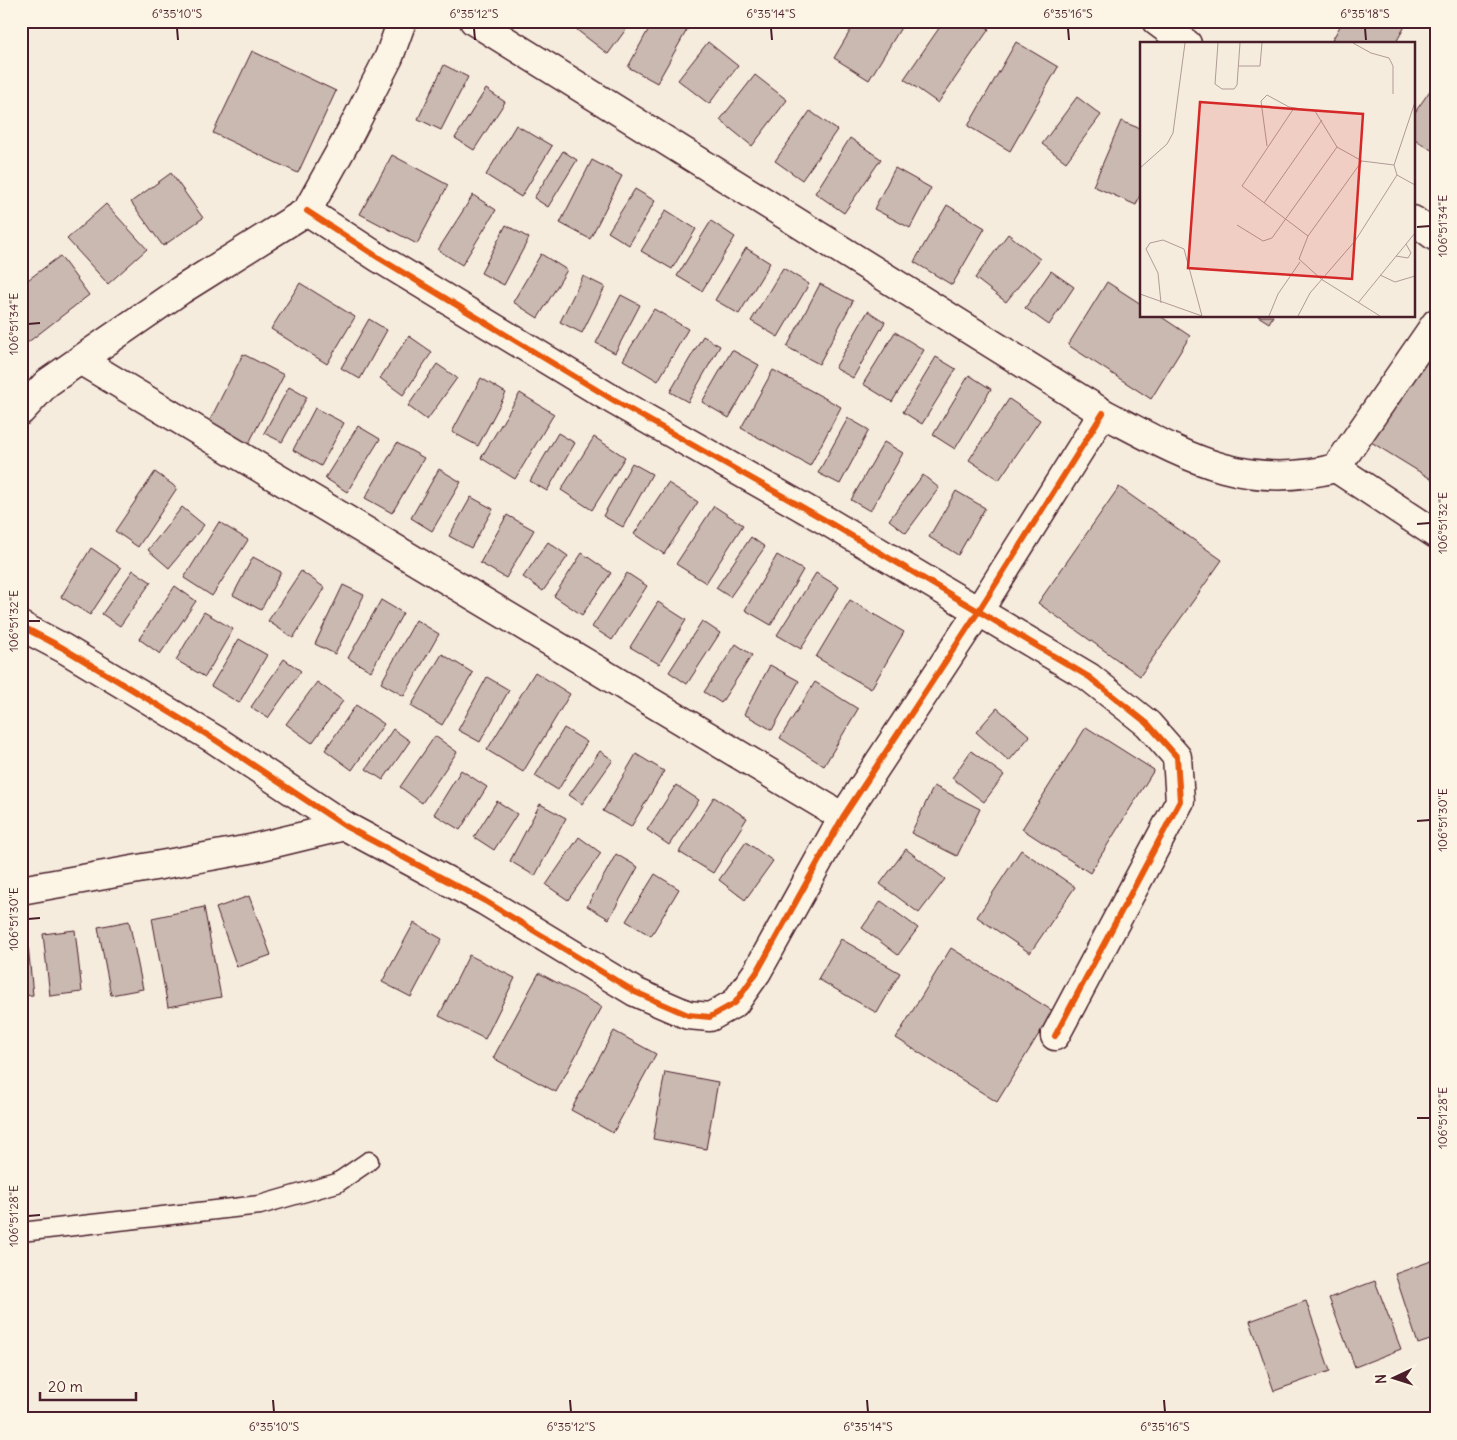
<svg xmlns="http://www.w3.org/2000/svg" width="1457" height="1440" viewBox="0 0 1457 1440" font-family="Delius,sans-serif">
  <style>
    .building { fill: #cab9b1; stroke: #4a1f2b }
    .lines { fill: none; stroke-linecap: round; stroke-linejoin: round }
    .lane-casing { stroke: #4a1f2b; stroke-width: 21 }
    .street-casing { stroke: #4a1f2b; stroke-width: 31 }
    .lane { stroke: #fcf5e5; stroke-width: 18 }
    .street { stroke: #fcf5e5; stroke-width: 28 }
    .cycleway-casing { stroke: #fcf5e5; stroke-width: 9 }
    .cycleway { stroke: #e8590c; stroke-width: 6 }
    .ticks { fill: none; stroke: #4a1f2b; stroke-width: 2 }
    .inset-road { fill: none; stroke: #b19a96; stroke-width: 1 }
    .view { fill: #d62828; fill-opacity: 0.15; stroke: #d62828; stroke-width: 2.5 }
    .inset-edge { fill: none; stroke: #4a1f2b; stroke-width: 2.5 }
    .neatline { fill: none; stroke: #4a1f2b; stroke-width: 2 }
    .ticks-label { font-size: 12px; text-anchor: middle; fill: #4a1f2b }
  </style>
  <rect width="100%" height="100%" fill="#f5ecde"/>
  <filter id="ink" filterUnits="userSpaceOnUse"><feTurbulence type="fractalNoise" baseFrequency=".02" numOctaves="2"/><feDisplacementMap in="SourceGraphic" scale="10" xChannelSelector="R" yChannelSelector="G"/><feConvolveMatrix kernelMatrix="1 2 1 2 8 2 1 2 1" color-interpolation-filters="sRGB"/></filter>
  <g filter="url(#ink)">
    <g class="building">
      <path d="M542 21H556L551 28Z"/>
      <path d="M583 21H632L608 54 577 30Z"/>
      <path d="M653 21H676L688 28 657 83 628 67Z"/>
      <path d="M856 21H905L869 80 834 58Z"/>
      <path d="M944 21H979L989 29 938 103 904 79Z"/>
      <path d="M1343 21H1408L1395 44H1330Z"/>
      <path d="M708 42 738 66 709 104 678 80Z"/>
      <path d="M1016 42 1058 67 1010 151 968 126Z"/>
      <path d="M252 51 336 91 298 173 213 133Z"/>
      <path d="M444 65 468 77 441 130 418 119Z"/>
      <path d="M755 75 787 100 752 146 720 120Z"/>
      <path d="M1436 82V153L1413 138V115Z"/>
      <path d="M486 89 505 102 474 150 455 138Z"/>
      <path d="M1077 97 1101 115 1066 162 1042 144Z"/>
      <path d="M810 111 837 130 802 180 775 161Z"/>
      <path d="M1121 121 1141 129V193L1136 205 1093 186Z"/>
      <path d="M516 125 552 146 521 197 486 175Z"/>
      <path d="M850 138 881 159 844 213 815 193Z"/>
      <path d="M563 151 577 160 548 207 534 198Z"/>
      <path d="M392 155 448 185 417 244 360 214Z"/>
      <path d="M592 160 622 176 590 239 560 223Z"/>
      <path d="M895 168 931 188 910 228 874 209Z"/>
      <path d="M171 173 203 218 163 246 131 202Z"/>
      <path d="M635 189 655 201 629 245 608 232Z"/>
      <path d="M473 195 496 210 462 265 438 250Z"/>
      <path d="M106 204 147 249 108 284 67 239Z"/>
      <path d="M947 205 985 228 952 285 914 262Z"/>
      <path d="M666 210 696 229 672 269 641 251Z"/>
      <path d="M711 221 735 237 702 291 677 276Z"/>
      <path d="M506 225 529 238 504 285 481 273Z"/>
      <path d="M1008 234 1040 259 1006 302 975 278Z"/>
      <path d="M746 248 770 263 739 314 715 300Z"/>
      <path d="M541 254 567 270 538 318 513 302Z"/>
      <path d="M60 256 89 295 27 343 21 335V285Z"/>
      <path d="M783 268 809 284 778 337 751 321Z"/>
      <path d="M1051 271 1074 287 1049 325 1025 308Z"/>
      <path d="M583 276 605 287 582 333 560 322Z"/>
      <path d="M1107 282 1141 304V316H1160L1190 336 1151 399 1068 345Z"/>
      <path d="M300 283 355 317 327 364 271 329Z"/>
      <path d="M820 284 853 301 819 364 787 347Z"/>
      <path d="M621 295 640 305 615 353 596 343Z"/>
      <path d="M654 309 688 329 658 381 623 360Z"/>
      <path d="M868 311 885 322 853 378 835 368Z"/>
      <path d="M1258 316H1273L1269 323Z"/>
      <path d="M369 319 387 330 360 379 341 368Z"/>
      <path d="M895 332 924 350 892 402 863 384Z"/>
      <path d="M1436 334V482L1371 442Z"/>
      <path d="M409 336 432 352 403 395 380 378Z"/>
      <path d="M703 336 720 346 688 402 670 392Z"/>
      <path d="M732 350 759 365 729 418 702 402Z"/>
      <path d="M243 354 284 375 248 445 208 424Z"/>
      <path d="M936 357 956 369 922 424 903 412Z"/>
      <path d="M437 364 457 378 427 420 408 406Z"/>
      <path d="M773 370 841 407 810 466 741 428Z"/>
      <path d="M969 375 991 389 955 449 933 435Z"/>
      <path d="M481 378 506 393 478 446 452 432Z"/>
      <path d="M289 387 307 397 282 442 264 433Z"/>
      <path d="M520 393 554 414 515 479 481 458Z"/>
      <path d="M1009 399 1040 420 999 480 969 460Z"/>
      <path d="M315 408 344 423 321 466 293 450Z"/>
      <path d="M848 418 869 430 840 484 818 473Z"/>
      <path d="M358 426 380 439 347 492 325 478Z"/>
      <path d="M558 433 575 443 547 491 530 481Z"/>
      <path d="M594 437 625 457 592 510 561 490Z"/>
      <path d="M884 442 903 453 870 511 851 500Z"/>
      <path d="M397 443 424 458 392 513 365 498Z"/>
      <path d="M632 463 652 474 623 527 603 516Z"/>
      <path d="M439 469 461 482 432 531 411 518Z"/>
      <path d="M155 472 177 488 138 547 115 531Z"/>
      <path d="M923 475 939 488 906 533 889 520Z"/>
      <path d="M668 483 698 502 664 554 634 534Z"/>
      <path d="M1119 487 1222 560 1140 676 1038 603Z"/>
      <path d="M956 491 985 508 958 555 929 537Z"/>
      <path d="M471 497 493 509 471 548 449 536Z"/>
      <path d="M714 506 743 525 706 583 676 564Z"/>
      <path d="M182 507 204 525 169 568 148 550Z"/>
      <path d="M507 515 534 530 506 578 480 563Z"/>
      <path d="M219 522 248 540 212 596 184 578Z"/>
      <path d="M751 537 765 547 730 597 716 588Z"/>
      <path d="M548 542 568 556 543 591 523 577Z"/>
      <path d="M91 548 121 568 90 615 61 597Z"/>
      <path d="M582 553 611 573 582 615 554 596Z"/>
      <path d="M777 555 803 570 771 625 745 610Z"/>
      <path d="M253 557 281 572 261 610 233 595Z"/>
      <path d="M133 570 151 582 120 626 102 614Z"/>
      <path d="M301 571 325 588 293 638 268 621Z"/>
      <path d="M627 573 647 586 612 640 592 627Z"/>
      <path d="M816 573 839 587 801 649 777 635Z"/>
      <path d="M343 585 364 595 335 654 315 644Z"/>
      <path d="M175 586 196 601 160 654 139 639Z"/>
      <path d="M381 600 403 613 371 671 348 658Z"/>
      <path d="M850 600 904 632 871 689 816 657Z"/>
      <path d="M658 602 686 620 659 664 630 647Z"/>
      <path d="M204 612 233 629 205 677 176 660Z"/>
      <path d="M416 620 439 634 404 696 381 683Z"/>
      <path d="M702 621 720 633 687 684 669 672Z"/>
      <path d="M239 639 267 655 239 703 211 686Z"/>
      <path d="M736 644 752 655 721 703 704 692Z"/>
      <path d="M442 654 473 673 442 725 411 706Z"/>
      <path d="M284 659 301 671 268 718 251 707Z"/>
      <path d="M770 665 799 681 772 730 744 714Z"/>
      <path d="M535 672 570 694 523 772 487 750Z"/>
      <path d="M487 677 509 690 480 742 458 730Z"/>
      <path d="M317 682 343 701 312 743 286 724Z"/>
      <path d="M815 682 858 709 824 766 780 738Z"/>
      <path d="M356 705 384 724 352 770 325 750Z"/>
      <path d="M997 708 1030 736 1009 761 976 732Z"/>
      <path d="M1086 727 1154 770 1090 873 1022 829Z"/>
      <path d="M564 728 587 742 558 790 535 776Z"/>
      <path d="M393 729 410 741 383 780 366 769Z"/>
      <path d="M435 736 457 752 422 803 400 787Z"/>
      <path d="M600 751 613 760 582 804 569 795Z"/>
      <path d="M971 751 1004 775 984 802 952 778Z"/>
      <path d="M636 754 664 771 631 827 603 811Z"/>
      <path d="M461 770 487 787 460 830 434 814Z"/>
      <path d="M676 785 699 800 669 845 647 830Z"/>
      <path d="M934 786 980 809 957 856 911 833Z"/>
      <path d="M714 797 747 818 713 873 679 852Z"/>
      <path d="M497 801 517 814 494 850 474 837Z"/>
      <path d="M540 804 566 818 535 876 510 861Z"/>
      <path d="M579 837 601 853 568 900 546 885Z"/>
      <path d="M746 842 773 861 745 900 719 880Z"/>
      <path d="M906 849 945 879 919 913 880 884Z"/>
      <path d="M1021 850 1075 887 1030 953 977 917Z"/>
      <path d="M616 854 638 867 609 919 587 906Z"/>
      <path d="M655 874 679 889 651 936 626 921Z"/>
      <path d="M249 896 271 955 237 967 216 908Z"/>
      <path d="M881 901 918 928 898 955 862 928Z"/>
      <path d="M204 907 221 997 168 1007 152 918Z"/>
      <path d="M129 921 143 989 111 995 98 927Z"/>
      <path d="M414 923 442 939 411 997 382 982Z"/>
      <path d="M75 930 82 992 50 996 43 934Z"/>
      <path d="M27 935 33 995 21 996V936Z"/>
      <path d="M841 939 900 973 877 1013 818 979Z"/>
      <path d="M951 948 1053 1011 997 1102 896 1038Z"/>
      <path d="M469 955 515 978 485 1039 439 1016Z"/>
      <path d="M539 973 602 1007 556 1092 493 1058Z"/>
      <path d="M614 1031 656 1054 613 1133 571 1110Z"/>
      <path d="M665 1072 718 1082 706 1149 653 1139Z"/>
      <path d="M1434 1260 1436 1338 1418 1344 1395 1274Z"/>
      <path d="M1375 1281 1401 1349 1355 1367 1329 1298Z"/>
      <path d="M1306 1301 1330 1371 1274 1391 1250 1321Z"/>
    </g>
    <g class="lines">
      <g class="lane-casing">
        <path id="lane" d="M21 1232 260 1205 337 1183 369 1161"/>
      </g>
      <g class="street-casing">
        <g id="street">
          <path d="M474 21 1103 413C1184 455 1241 492 1336 468L1436 323"/>
          <path d="M1156 21 1187 44"/>
          <path d="M307 211 379 258 615 401 825 520 1089 677 1148 724 1177 757 1180 801 1055 1036"/>
          <path d="M1413 220 1436 237"/>
          <path d="M80 360 843 817"/>
          <path d="M21 411 47 383 80 360 181 290 307 211 346 141 389 57 402 21"/>
          <path d="M1336 468 1436 534"/>
          <path d="M21 626 63 648 214 739 345 826 485 901 635 992 688 1015 710 1017 735 1003 757 972 843 817 978 612 1103 413"/>
          <path d="M21 890 250 849 345 826"/>
        </g>
      </g>
      <use href="#lane" class="lane"/>
      <use href="#street" class="street"/>
      <g class="cycleway-casing">
        <g id="cycleway">
          <path d="M307 211 379 258 615 401 825 520 1089 677 1148 724 1177 757 1180 801 1055 1036"/>
          <path d="M21 626 63 648 214 739 345 826 485 901 635 992 688 1015 710 1017 735 1003 757 972 843 817 978 612 1103 413"/>
        </g>
      </g>
      <use href="#cycleway" class="cycleway"/>
    </g>
  </g>
  <path class="ticks" d="M177 28 178 40M474 28 475 40M771 28 772 40M1068 28 1069 40M1365 28 1366 40M1417 227 1430 226M28 324 40 323M1417 524 1430 523M28 621H40M1417 821 1430 820M28 919 40 918M1417 1118H1430M28 1216 40 1215M273 1400 274 1412M570 1400 571 1412M867 1400 868 1412M1164 1400 1165 1412"/>
  <g transform="translate(1140 42)">
    <rect width="275" height="275" fill="#f5ecde"/>
    <path class="inset-road" d="M78 1 75 42 82 47H94L97 43 100 1M213 1 231 11 249 16 253 24V52M99 24H120L122 1M154 66 102 144 168 194M127 104 121 59 127 53 149 65 175 69 197 105 222 119 254 123 257 133 275 143M222 119 168 194 159 217 181 237 240 274M254 123 275 60M0 126 27 102 33 91 45 1M124 161 182 78M97 183 123 199 132 196 197 105M256 214 268 216 271 211 266 202M240 233 255 240 275 234M0 252 62 274M21 261 18 231 6 207 10 201 23 198 44 207 62 274M218 261 275 191M129 274 138 252 160 220M158 274 170 251 215 199 257 133"/>
    <path class="view" d="M60 60 223 72 212 237 48 226Z"/>
    <rect width="275" height="275" class="inset-edge"/>
  </g>
  <rect width="1457" height="1440" fill="none" stroke="#fcf5e5" stroke-width="55"/>
  <g transform="translate(1394 1378) rotate(266)" stroke="#fcf5e5" stroke-width="4" paint-order="stroke">
  <path d="M0-4L9 19L0 12L-9 19Z" fill="#4a1f2b"/>
  <text y="-8" font-size="14" font-weight="bold" text-anchor="middle" fill="#4a1f2b">N</text>
  </g>
  <path d="M40 1392v8h96v-8" fill="none" stroke="#4a1f2b" stroke-width="2.5"/>
  <text x="48" y="1392" font-size="15" fill="#4a1f2b" stroke="#fcf5e5" stroke-width="4" paint-order="stroke">20 m</text>
  <rect x="28" y="28" width="1402" height="1384" class="neatline"/>
  <g class="ticks-label">
    <text x="177" y="18">6°35'10"S</text>
    <text x="474" y="18">6°35'12"S</text>
    <text x="771" y="18">6°35'14"S</text>
    <text x="1068" y="18">6°35'16"S</text>
    <text x="1365" y="18">6°35'18"S</text>
    <text transform="translate(1443 226) rotate(-90)" y="4">106°51'34"E</text>
    <text transform="translate(14 324) rotate(-90)" y="4">106°51'34"E</text>
    <text transform="translate(1443 523) rotate(-90)" y="4">106°51'32"E</text>
    <text transform="translate(14 621) rotate(-90)" y="4">106°51'32"E</text>
    <text transform="translate(1443 820) rotate(-90)" y="4">106°51'30"E</text>
    <text transform="translate(14 919) rotate(-90)" y="4">106°51'30"E</text>
    <text transform="translate(1443 1118) rotate(-90)" y="4">106°51'28"E</text>
    <text transform="translate(14 1216) rotate(-90)" y="4">106°51'28"E</text>
    <text x="274" y="1431">6°35'10"S</text>
    <text x="571" y="1431">6°35'12"S</text>
    <text x="868" y="1431">6°35'14"S</text>
    <text x="1165" y="1431">6°35'16"S</text>
  </g>
</svg>
